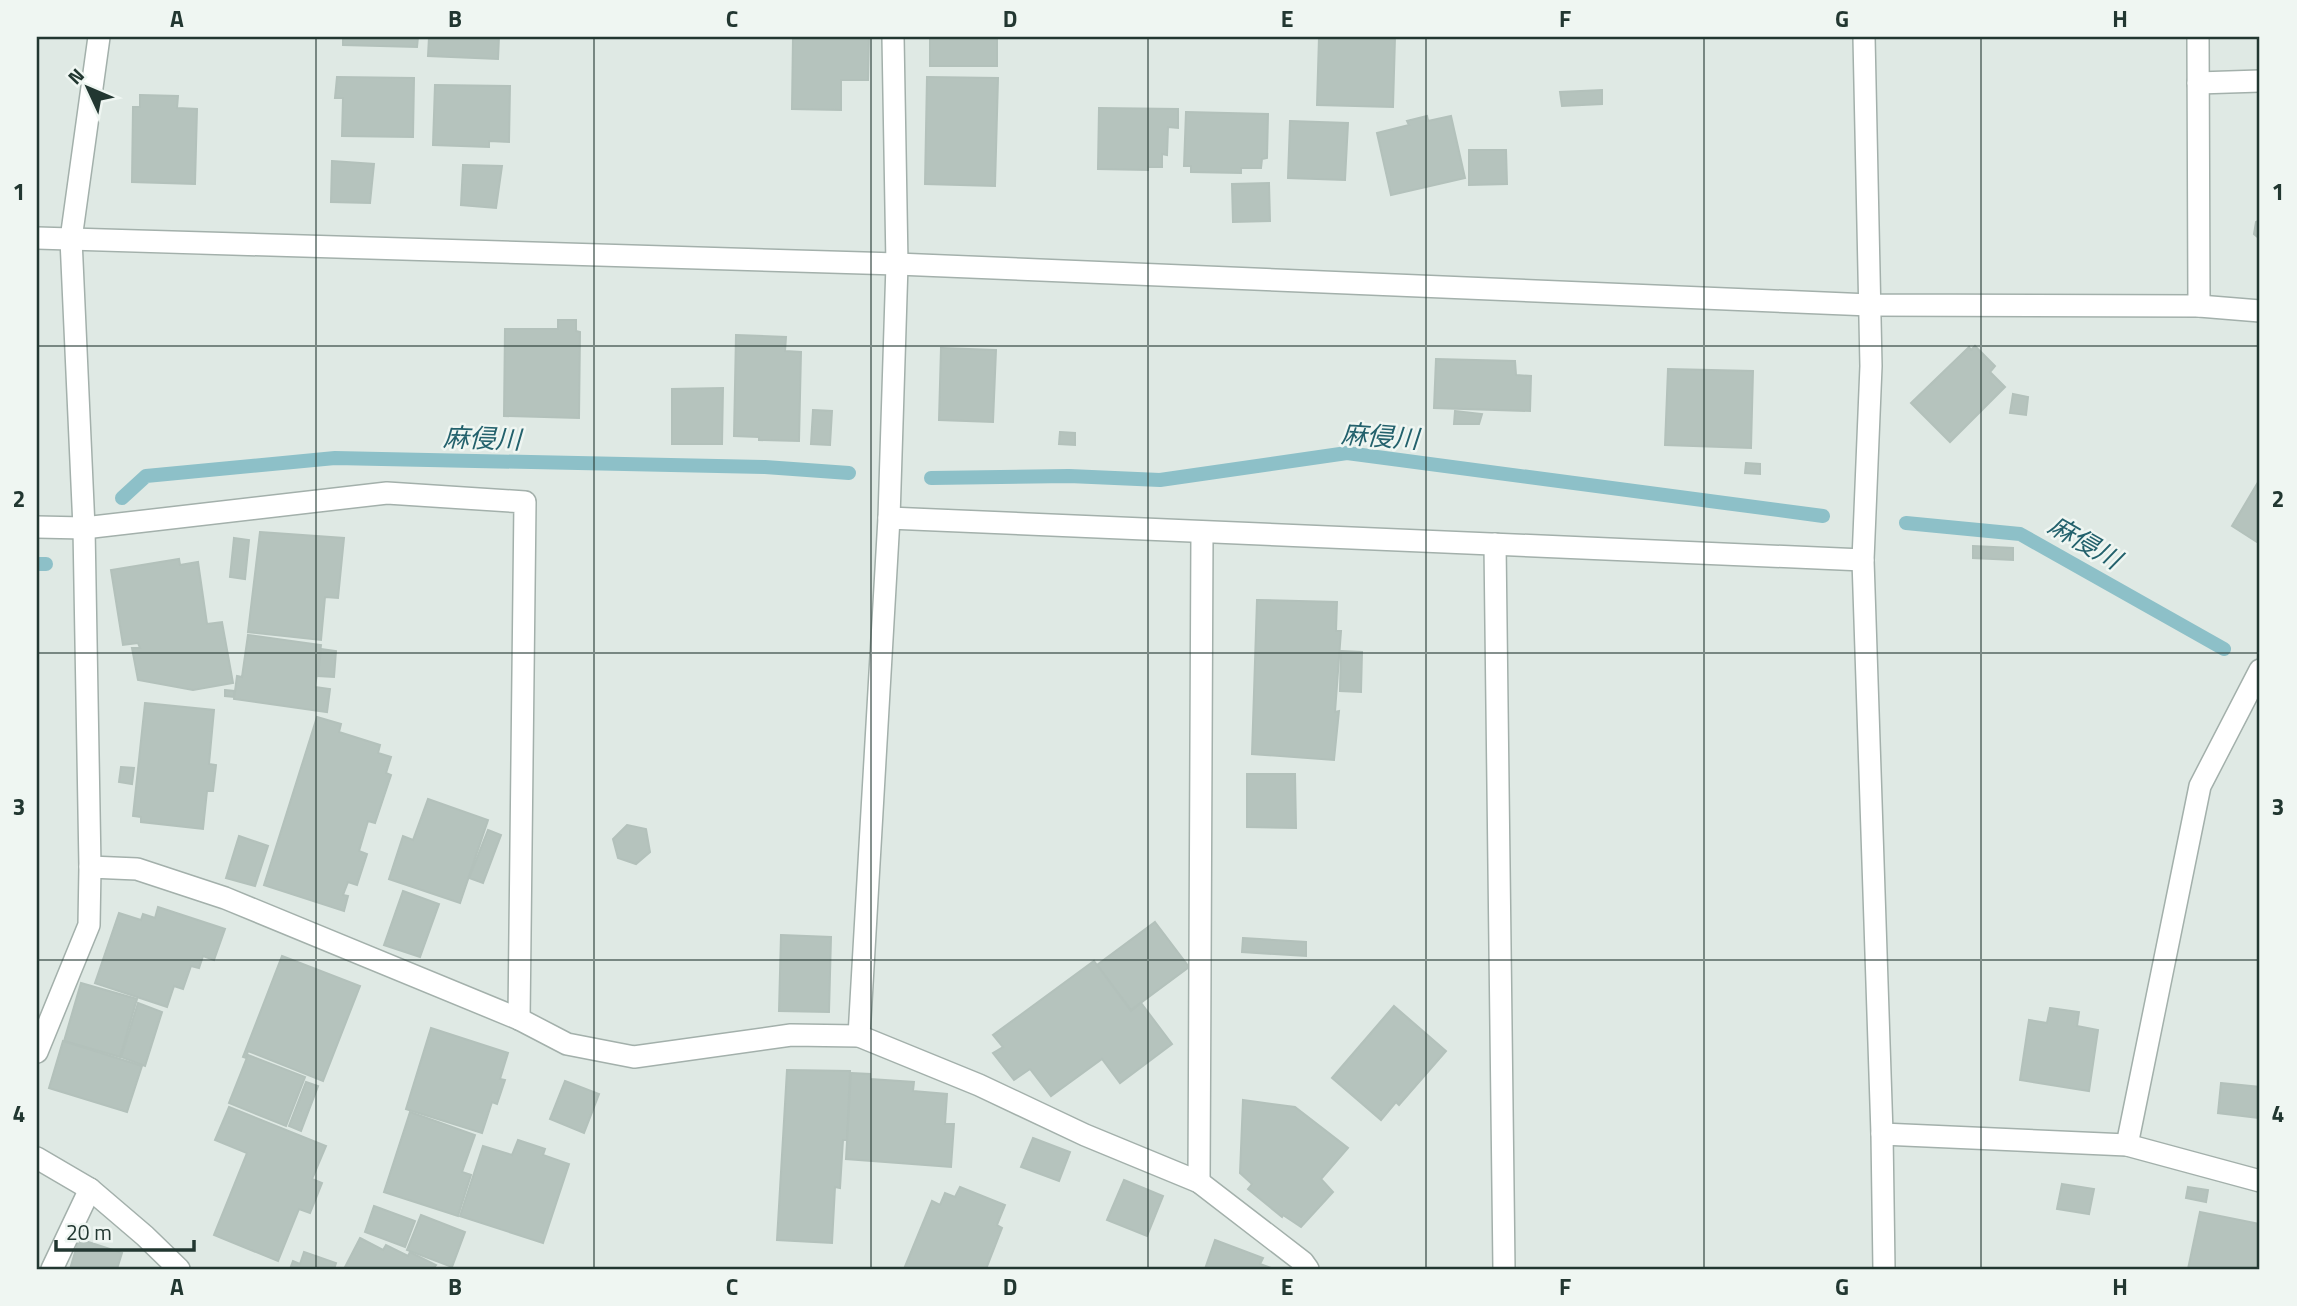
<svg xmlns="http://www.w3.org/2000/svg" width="2297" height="1306" viewBox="0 0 2297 1306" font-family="'Titillium Web','Noto Sans JP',sans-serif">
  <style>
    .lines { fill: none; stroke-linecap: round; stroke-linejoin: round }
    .stream { stroke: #8dc0c8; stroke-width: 14 }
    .building { fill: #b5c3bd; stroke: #b3c1bb; stroke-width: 2 }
    .minor-casing { stroke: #a3b0ab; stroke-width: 24 }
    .minor { stroke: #fff; stroke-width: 21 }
    .grid { fill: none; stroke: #223731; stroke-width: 2; stroke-opacity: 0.55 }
    .labels { text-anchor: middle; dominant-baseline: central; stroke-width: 5; stroke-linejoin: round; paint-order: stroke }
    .water-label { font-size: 26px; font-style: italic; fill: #23616c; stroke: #eff6f2 }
    .neatline { fill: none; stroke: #223731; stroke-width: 2.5 }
    .grid-label { font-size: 23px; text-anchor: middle; font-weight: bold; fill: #223731 }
  </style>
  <rect width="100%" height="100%" fill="#dfe9e4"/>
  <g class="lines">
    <g class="stream">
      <path d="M931 478 1069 476 1160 480 1347 453 1823 516"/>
      <path d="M122 498 146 476 335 458 765 467 849 473"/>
      <path d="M1906 523 2020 534 2224 649"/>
      <path d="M37 564H46"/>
    </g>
  </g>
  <g class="building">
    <path d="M343 37H418L417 47 343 45Z"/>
    <path d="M429 37H499L498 59 428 56Z"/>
    <path d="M793 37H869L868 80H841V110L792 109Z"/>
    <rect x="930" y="37" width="67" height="29"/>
    <path d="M1319 37H1395L1393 107 1317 105Z"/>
    <path d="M337 77 414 78 413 137 342 136 343 98H335Z"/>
    <path d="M927 77 998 78 995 186 925 184Z"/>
    <path d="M435 85 510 86 509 142 489 141V147L433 145Z"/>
    <path d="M1602 90V104L1562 106 1560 92Z"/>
    <path d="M140 95 178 96 177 108 197 109 195 184 132 182 133 107H140Z"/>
    <path d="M1099 108 1178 109V128L1168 127 1167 155 1162 154V167H1148V170L1098 169Z"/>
    <path d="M1186 112 1268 114 1267 158 1262 159 1261 168H1241V173L1191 172V166H1184Z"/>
    <path d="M1427 116 1428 121 1451 116 1465 178 1391 195 1377 133 1409 125 1407 121Z"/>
    <path d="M1290 121 1348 123 1345 180 1288 178Z"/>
    <path d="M1469 150H1506L1507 184 1469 185Z"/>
    <path d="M332 161 374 164 370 203 331 202Z"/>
    <path d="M463 165 502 166 496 208 461 205Z"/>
    <path d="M1269 183 1270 221 1233 222 1232 184Z"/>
    <path d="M2260 220V239L2254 234 2256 222Z"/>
    <path d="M558 320H576V331L580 332 579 418 504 416 505 329H558Z"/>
    <path d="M736 335 786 337 785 351 801 352 799 441 759 440V437L734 436Z"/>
    <path d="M1975 346 1995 366 1990 372 2005 387 1950 442 1911 403 1969 347 1971 350Z"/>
    <path d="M941 348 996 350 993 422 939 420Z"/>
    <path d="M1436 359 1515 361 1516 375 1531 376 1530 411 1434 408Z"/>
    <path d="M1668 369 1753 371 1751 448 1665 445Z"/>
    <path d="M723 388 722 444H672V389Z"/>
    <path d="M2013 394 2028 397 2026 415 2010 413Z"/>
    <path d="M813 410 832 411 830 445 811 444Z"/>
    <path d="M1455 411 1482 414 1479 424H1454Z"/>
    <path d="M1060 432 1075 433V445L1059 444Z"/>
    <path d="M1746 463 1760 464V474L1745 473Z"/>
    <path d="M2260 479V544L2232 526Z"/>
    <path d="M260 532 344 538 338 598 325 597 321 640 248 632Z"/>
    <path d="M234 538 249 540 245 579 230 577Z"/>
    <path d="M1973 546 2013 548V560L1973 558Z"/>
    <path d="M179 559 180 565 198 562 207 624 222 622 233 683 193 690 138 680 132 648H140L138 643 123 645 111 570Z"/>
    <path d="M1257 600 1337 602 1336 631H1341L1335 712 1339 711 1334 760 1252 754Z"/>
    <path d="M248 635 321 645 315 687 330 689 327 712 234 699 237 676 242 677Z"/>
    <path d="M321 649 336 651 334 677 318 676Z"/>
    <path d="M1341 651 1362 652 1361 692 1340 691Z"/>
    <path d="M225 690 234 691V697L225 696Z"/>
    <path d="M145 703 214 710 209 764 216 765 213 791H207L203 829 141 822V817L133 816Z"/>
    <path d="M317 717 341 724 339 732 380 745 378 753 391 757 386 773 391 775 375 823 368 821 359 851 367 854 357 885 348 882 343 895 348 896 344 911 264 885Z"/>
    <path d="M121 767 134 768 132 784 119 782Z"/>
    <path d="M1247 774H1295L1296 828 1247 827Z"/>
    <path d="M428 799 488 820 460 903 389 879 403 836 413 840Z"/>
    <path d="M627 825 646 829 650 852 636 864 618 858 613 839Z"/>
    <path d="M488 830 501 835 483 883 469 878Z"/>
    <path d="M239 836 268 846 255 886 226 878Z"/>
    <path d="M403 891 439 904 420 957 384 945Z"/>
    <path d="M158 907 225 929 214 960 203 956 199 968 191 966 183 989 174 986 167 1007 95 983 119 913 141 920 143 914 155 918Z"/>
    <path d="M1155 922 1189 967 1131 1010 1097 965Z"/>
    <path d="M781 935 831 937 829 1012 779 1011Z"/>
    <path d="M1243 938 1306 942V956L1242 952Z"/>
    <path d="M282 956 360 986 323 1081 248 1051 246 1058 243 1057Z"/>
    <path d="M1094 961 1131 1011 1141 1003 1172 1044 1120 1083 1102 1059 1051 1096 1030 1069 1014 1080 993 1053 1003 1047 993 1035Z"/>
    <path d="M81 983 137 999 120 1057 64 1041Z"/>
    <path d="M138 1003 162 1012 145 1066 121 1057Z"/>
    <path d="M1394 1006 1446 1051 1399 1105 1396 1102 1381 1120 1332 1078Z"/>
    <path d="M2050 1008 2079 1012 2077 1026 2098 1030 2089 1091 2020 1080 2029 1020 2047 1023Z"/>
    <path d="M431 1028 508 1053 500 1079 505 1080 497 1104 492 1102 482 1133 406 1109Z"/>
    <path d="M63 1041 142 1066 127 1112 49 1088Z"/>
    <path d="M248 1055 305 1077 286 1126 229 1103Z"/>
    <path d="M787 1070 850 1071 847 1140H843L840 1188 835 1187 832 1243 777 1240Z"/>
    <path d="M851 1073 870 1074V1079L914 1082 913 1091 947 1094 945 1124H954L951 1167 846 1159Z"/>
    <path d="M565 1081 599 1094 584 1133 550 1119Z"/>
    <path d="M306 1082 318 1086 301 1131 289 1126Z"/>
    <path d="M2221 1083 2260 1087V1118L2218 1113Z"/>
    <path d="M1243 1100 1295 1107 1348 1148 1321 1179 1333 1192 1301 1227 1283 1215 1282 1217 1248 1189 1252 1184 1240 1173Z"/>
    <path d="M229 1107 326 1146 312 1179 322 1183 310 1213 299 1209 278 1261 214 1235 247 1153 215 1140Z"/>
    <path d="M410 1112 475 1135 462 1172 471 1175 458 1216 384 1192Z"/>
    <path d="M1033 1138 1070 1152 1059 1181 1021 1167Z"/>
    <path d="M518 1140 545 1149 543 1155 569 1164 543 1243 460 1216 483 1146 512 1155Z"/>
    <path d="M1124 1180 1163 1196 1147 1236 1107 1220Z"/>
    <path d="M2062 1184 2094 1189 2089 1214 2057 1209Z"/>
    <path d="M960 1187 1005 1205 997 1225 1002 1228 986 1269H904L932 1201 940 1205 945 1193 955 1197Z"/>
    <path d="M2188 1187 2208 1190 2206 1202 2186 1198Z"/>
    <path d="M374 1206 415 1221 405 1247 365 1232Z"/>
    <path d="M2200 1212 2260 1224V1269H2188Z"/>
    <path d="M421 1215 465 1232 452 1267 407 1250Z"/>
    <path d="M360 1238 383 1250 386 1245 408 1256 410 1252 436 1265 433 1269H344Z"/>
    <path d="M79 1239 122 1253 117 1269H70Z"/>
    <path d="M1215 1240 1263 1258 1260 1264 1274 1269H1205Z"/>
    <path d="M304 1252 336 1263 334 1269H290L293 1261 300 1264Z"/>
  </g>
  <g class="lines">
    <g class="minor-casing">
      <g id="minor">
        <path d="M1864 37 1871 366 1863 560 1882 1134 1884 1269"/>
        <path d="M2198 37 2199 306"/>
        <path d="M2198 83 2260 81"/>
        <path d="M37 238 897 264 1870 305 2199 306 2260 311"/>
        <path d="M889 518 1863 560"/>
        <path d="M37 527 84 528 387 493 525 502 519 1019"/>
        <path d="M1495 544 1504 1269"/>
        <path d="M90 867 137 869 225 898 519 1019 567 1044 634 1057 791 1035 859 1036 979 1085 1085 1135 1199 1182 1303 1262 1308 1269"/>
        <path d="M859 1036 889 518 897 264 893 37"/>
        <path d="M37 1052 89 925 90 867 84 528 71 239 99 37"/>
        <path d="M1882 1134 2127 1145 2260 1181"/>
        <path d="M2127 1145 2200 786 2260 670"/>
        <path d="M37 1158 90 1189 145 1236 179 1269"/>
        <path d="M1199 1182 1202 532"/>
        <path d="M52 1269 90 1189"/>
      </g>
    </g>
    <use href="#minor" class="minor"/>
  </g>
  <path class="grid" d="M316 37V1269M594 37V1269M871 37V1269M1148 37V1269M1426 37V1269M1704 37V1269M1981 37V1269M37 346H2260M37 653H2260M37 960H2260"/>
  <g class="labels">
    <g class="water-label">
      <text transform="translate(1380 436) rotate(4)">麻侵川</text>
      <text transform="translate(482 438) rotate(2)">麻侵川</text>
      <text transform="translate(2085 542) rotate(30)">麻侵川</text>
    </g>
  </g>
  <rect width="2297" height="1306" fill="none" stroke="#eff6f2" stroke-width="77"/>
  <g transform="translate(88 88) rotate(314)" stroke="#eff6f2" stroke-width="5" paint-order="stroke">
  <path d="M0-5L12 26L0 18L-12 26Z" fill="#223731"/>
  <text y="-10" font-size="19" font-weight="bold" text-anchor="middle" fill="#223731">N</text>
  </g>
  <path d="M56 1240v10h138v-10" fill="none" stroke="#223731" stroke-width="3.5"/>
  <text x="66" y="1240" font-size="21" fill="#223731" stroke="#eff6f2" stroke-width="5" paint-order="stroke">20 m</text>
  <rect x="38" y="38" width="2220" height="1230" class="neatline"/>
  <g class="grid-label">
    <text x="177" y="27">A</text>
    <text x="455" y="27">B</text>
    <text x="732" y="27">C</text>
    <text x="1010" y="27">D</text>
    <text x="1287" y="27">E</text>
    <text x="1565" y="27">F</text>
    <text x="1842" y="27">G</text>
    <text x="2120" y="27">H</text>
    <text x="19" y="200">1</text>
    <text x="2278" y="200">1</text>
    <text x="19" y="507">2</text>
    <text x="2278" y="507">2</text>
    <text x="19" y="815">3</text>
    <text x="2278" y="815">3</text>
    <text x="19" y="1122">4</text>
    <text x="2278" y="1122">4</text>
    <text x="177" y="1295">A</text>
    <text x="455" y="1295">B</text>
    <text x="732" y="1295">C</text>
    <text x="1010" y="1295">D</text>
    <text x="1287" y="1295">E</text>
    <text x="1565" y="1295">F</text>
    <text x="1842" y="1295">G</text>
    <text x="2120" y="1295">H</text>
  </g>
</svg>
